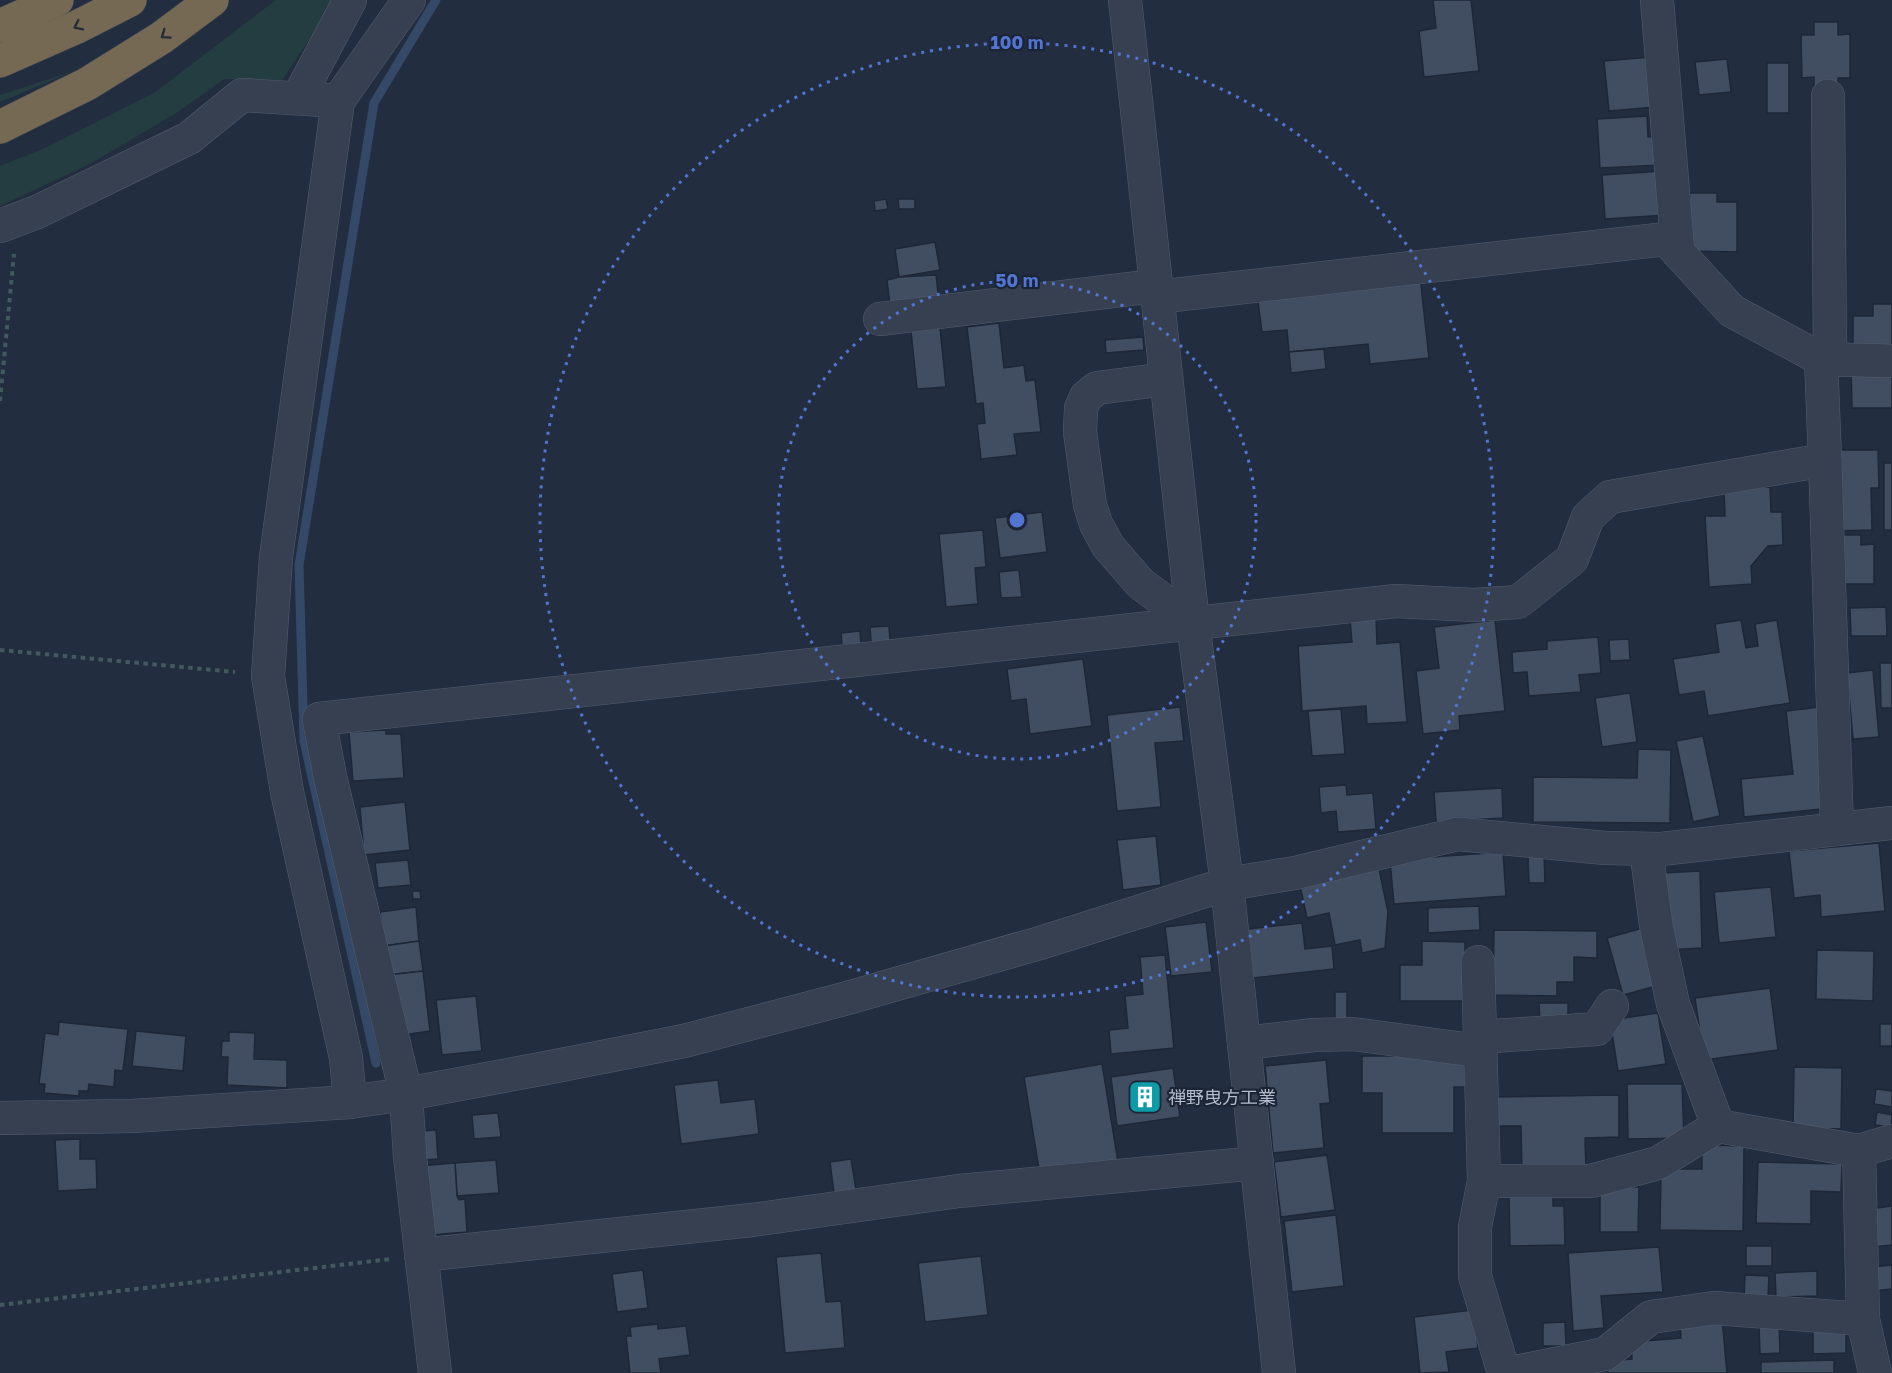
<svg xmlns="http://www.w3.org/2000/svg" width="1892" height="1373" viewBox="0 0 1892 1373" font-family="'Golos Text','Noto Sans JP',sans-serif">
  <style>
    .green { fill: #243d41 }
    .lines { fill: none; stroke-linecap: round; stroke-linejoin: round }
    .stream { stroke: #344968; stroke-width: 9 }
    .building { fill: #414e62; stroke: #1d2737; stroke-width: 1.5 }
    .minor-casing { stroke: #545e6e; stroke-width: 34 }
    .highway-casing { stroke: #414b5b; stroke-width: 34 }
    .path { stroke: #425a5e; stroke-width: 4; stroke-dasharray: 4.5 4.5; stroke-linecap: butt }
    .minor { stroke: #364050; stroke-width: 33 }
    .highway { stroke: #766953; stroke-width: 33 }
    .oneway { stroke: #242c38 }
    .ring { fill: none; stroke: #5274d3; stroke-width: 3; stroke-dasharray: 3 6 }
    .labels { text-anchor: middle; dominant-baseline: central; stroke-width: 4.5; stroke-linejoin: round; paint-order: stroke }
    .poi-label { font-size: 18px; fill: #b3bbcb; stroke: #1b2535; text-anchor: start }
    .centre { fill: #5274d3; stroke: #1b2535; stroke-width: 3 }
    .ring-label { font-size: 18px; text-anchor: middle; font-weight: bold; fill: #5274d3; stroke: #1b2535; stroke-width: 4.5; stroke-linejoin: round; paint-order: stroke }
  </style>
  <rect width="100%" height="100%" fill="#222e40"/>
  <g class="green">
    <path d="M276 0H336L282 80 224 79 178 112 88 165 0 206V166L43 149 154 93Z"/>
    <path d="M74 71 0 102V95Z"/>
  </g>
  <g class="lines">
    <path class="stream" d="M376 1063 304 741 299 565 374 103 436 0"/>
  </g>
  <g class="building">
    <path d="M1433 0H1471L1479 71 1424 77 1419 31 1436 28Z"/>
    <path d="M1814 22H1838V35L1850 34V78H1838V91H1814V77L1802 78 1801 35H1814Z"/>
    <path d="M1651 57 1655 107 1609 111 1604 61Z"/>
    <path d="M1727 59 1731 92 1699 95 1695 62Z"/>
    <rect x="1767" y="63" width="22" height="50"/>
    <path d="M1647 116 1648 137 1661 136 1663 165 1600 168 1597 119Z"/>
    <path d="M1663 171 1666 215 1605 219 1602 175Z"/>
    <path d="M1690 193H1717V202H1737V252L1690 251Z"/>
    <path d="M886 199 888 209 875 211 874 201Z"/>
    <path d="M898 199H915V209H899Z"/>
    <path d="M935 242 940 270 899 277 895 249Z"/>
    <path d="M936 275 939 301 890 306 887 280 899 277Z"/>
    <path d="M1420 276 1429 358 1370 364 1368 344 1289 352 1287 330 1262 332 1257 294Z"/>
    <path d="M1873 304H1892V346L1853 345V316H1873Z"/>
    <path d="M999 323 1004 368 1024 365 1026 381 1035 380 1041 432 1014 434 1017 455 981 459 977 424 985 423 983 403 976 404 967 327Z"/>
    <path d="M940 328 946 387 917 389 911 331Z"/>
    <path d="M1143 337 1144 350 1106 353 1105 340Z"/>
    <path d="M1324 349 1326 369 1291 373 1289 352Z"/>
    <path d="M1851 364 1892 371V408H1852Z"/>
    <path d="M1832 450H1878L1879 488H1871L1872 530 1833 531Z"/>
    <rect x="1884" y="463" width="8" height="67"/>
    <path d="M1770 487 1771 512H1782L1783 545 1768 546 1751 566 1752 584 1709 587 1705 516H1725L1724 489Z"/>
    <path d="M1042 512 1047 552 1000 558 995 518Z"/>
    <path d="M983 530 986 567 975 568 978 604 946 607 939 534Z"/>
    <path d="M1837 535H1861V545L1874 544V584H1838Z"/>
    <path d="M1019 570 1022 597 1001 598 999 572Z"/>
    <path d="M1886 607 1887 636H1851L1850 608Z"/>
    <path d="M1376 617 1377 644 1400 642 1407 722 1367 724 1366 706 1302 711 1298 646 1352 642 1350 619Z"/>
    <path d="M1495 620 1505 711 1459 716 1460 730 1423 734 1416 671 1439 668 1434 627Z"/>
    <path d="M1741 620 1746 648 1758 646 1755 624 1777 620 1790 703 1708 716 1704 691 1679 695 1673 659 1719 652 1715 624Z"/>
    <path d="M889 626 890 641 871 642 870 627Z"/>
    <path d="M860 631 861 644 842 645 841 633Z"/>
    <path d="M1598 637 1601 673 1579 675 1581 692 1529 696 1527 672 1513 673 1512 652 1547 649V641Z"/>
    <path d="M1629 639 1630 660 1610 661 1609 640Z"/>
    <path d="M1083 659 1092 726 1030 734 1026 699 1011 701 1007 669Z"/>
    <path d="M1880 663H1892V708H1881Z"/>
    <path d="M1873 670 1879 737 1853 739 1847 673Z"/>
    <path d="M1630 693 1637 742 1602 747 1595 698Z"/>
    <path d="M1180 707 1184 741 1155 743 1161 807 1117 811 1107 715Z"/>
    <path d="M1820 707 1831 808 1744 817 1741 779 1793 774 1786 711Z"/>
    <path d="M1341 709 1345 754 1312 756 1308 711Z"/>
    <path d="M386 730V734H401L404 778 353 781 349 732Z"/>
    <path d="M1703 736 1720 816 1693 822 1676 741Z"/>
    <path d="M1638 749 1671 750 1670 823 1533 822V777L1637 778Z"/>
    <path d="M1346 785 1347 795 1373 793 1376 829 1338 832 1336 811 1321 813 1319 787Z"/>
    <path d="M1502 788 1503 818 1436 822 1434 792Z"/>
    <path d="M405 802 410 850 364 855 360 807Z"/>
    <path d="M1156 836 1161 885 1123 890 1117 840Z"/>
    <path d="M1879 843 1885 911 1821 917 1820 895 1794 898 1789 851Z"/>
    <path d="M1503 852 1506 896 1394 904 1390 860Z"/>
    <path d="M1528 856H1544L1545 883H1529Z"/>
    <path d="M408 860 411 885 378 888 375 863Z"/>
    <path d="M1378 864 1388 912 1385 948 1362 953 1360 940 1335 945 1329 913 1307 918 1299 881Z"/>
    <path d="M1700 871 1702 948 1666 950 1663 873Z"/>
    <path d="M1771 887 1776 937 1719 943 1714 892Z"/>
    <path d="M412 891H420L421 899H413Z"/>
    <path d="M1479 906 1480 930 1428 933V908Z"/>
    <path d="M416 907 419 941 384 946 380 912Z"/>
    <path d="M1206 922 1212 972 1171 976 1165 927Z"/>
    <path d="M1302 923 1305 949 1332 946 1334 969 1253 978 1248 929Z"/>
    <path d="M1643 928 1660 985 1623 995 1607 938Z"/>
    <path d="M1494 930 1597 931V958L1574 957V982H1557V996L1493 995Z"/>
    <path d="M419 941 423 971 388 975 384 946Z"/>
    <path d="M1422 941 1465 942V1001H1400V965H1422Z"/>
    <path d="M1817 950 1874 951 1873 1001 1816 999Z"/>
    <path d="M1165 955 1174 1048 1111 1054 1109 1030 1128 1028 1125 996 1143 994 1140 957Z"/>
    <path d="M423 971 430 1031 396 1036 388 975Z"/>
    <path d="M1770 988 1778 1050 1704 1060 1695 998Z"/>
    <rect x="1335" y="992" width="12" height="28"/>
    <path d="M476 996 482 1051 442 1055 436 1000Z"/>
    <path d="M1539 1003H1568V1025L1540 1026Z"/>
    <path d="M1658 1013 1666 1064 1618 1071 1610 1020Z"/>
    <path d="M59 1022 128 1029 123 1071 115 1070 114 1087 89 1084 88 1091H79V1096L44 1093 45 1084H39L45 1033 58 1035Z"/>
    <rect x="1880" y="1024" width="12" height="22"/>
    <path d="M136 1031 186 1036 183 1071 132 1066Z"/>
    <path d="M229 1032 255 1033 254 1059 287 1060V1088L227 1085 228 1057H221L222 1041H229Z"/>
    <path d="M1362 1056H1473V1087H1454V1133H1382V1093H1362Z"/>
    <path d="M1326 1060 1330 1103 1320 1104 1324 1148 1273 1153 1265 1066Z"/>
    <path d="M1102 1064 1118 1162 1040 1175 1024 1077Z"/>
    <path d="M1794 1067 1842 1068 1841 1129 1793 1128Z"/>
    <path d="M1173 1068 1180 1117 1117 1126 1111 1077Z"/>
    <path d="M718 1080 721 1103 755 1099 759 1134 681 1144 674 1085Z"/>
    <path d="M1627 1084H1682L1684 1138 1628 1139Z"/>
    <path d="M1876 1089 1892 1091V1107L1874 1104Z"/>
    <path d="M1619 1095V1137L1585 1138 1586 1169 1522 1170 1521 1126H1496L1495 1097Z"/>
    <path d="M1877 1112 1892 1115 1891 1127 1875 1125Z"/>
    <path d="M498 1113 501 1137 474 1139 472 1115Z"/>
    <path d="M436 1130 438 1159 424 1160 422 1131Z"/>
    <path d="M80 1139V1159H96L97 1189 58 1191 55 1140Z"/>
    <path d="M1702 1145 1744 1146 1743 1231 1660 1230 1661 1169H1702Z"/>
    <path d="M1327 1155 1335 1210 1281 1217 1274 1162Z"/>
    <path d="M851 1159 856 1190 834 1193 830 1162Z"/>
    <path d="M496 1160 499 1193 457 1196 455 1163Z"/>
    <path d="M1758 1162 1842 1164 1841 1192 1811 1191V1224L1756 1223Z"/>
    <path d="M455 1163 457 1196 459 1200 465 1199 467 1232 430 1235 418 1166Z"/>
    <path d="M1600 1186 1639 1187 1638 1232H1600Z"/>
    <path d="M1553 1195V1206H1564L1565 1245 1510 1246 1509 1196Z"/>
    <path d="M1892 1206V1245L1874 1247 1869 1209Z"/>
    <path d="M1336 1215 1344 1286 1292 1292 1284 1221Z"/>
    <rect x="1746" y="1246" width="26" height="20"/>
    <path d="M1659 1247 1663 1292 1601 1296 1604 1328 1573 1331 1568 1253Z"/>
    <path d="M821 1253 826 1302 841 1301 845 1348 785 1353 776 1257Z"/>
    <path d="M981 1256 988 1315 925 1322 918 1263Z"/>
    <path d="M1892 1265V1289L1873 1291 1871 1267Z"/>
    <path d="M643 1270 648 1308 617 1312 612 1274Z"/>
    <path d="M1817 1271V1296L1776 1297 1775 1273Z"/>
    <path d="M1745 1275 1769 1276 1768 1298H1744Z"/>
    <path d="M1473 1310 1478 1348 1446 1352 1449 1372 1420 1373 1414 1317Z"/>
    <path d="M1722 1318 1727 1373H1608L1607 1361 1632 1359 1631 1342 1681 1338 1680 1321Z"/>
    <path d="M1565 1322 1566 1346H1543V1323Z"/>
    <path d="M1779 1323 1780 1353 1760 1354 1759 1324Z"/>
    <path d="M658 1324V1329L686 1326 690 1355 659 1359 661 1373H630L626 1336H631L630 1327Z"/>
    <path d="M1813 1326H1846V1353L1813 1354Z"/>
    <path d="M1834 1360V1373H1761V1362Z"/>
  </g>
  <g class="lines">
    <g class="minor-casing">
      <g id="minor">
        <path d="M1125 0 1193 623 1227 884 1279 1373"/>
        <path d="M1657 0 1678 252"/>
        <path d="M1828 96 1830 359"/>
        <path d="M298 98 350 0"/>
        <path d="M0 226 37 212 189 138 242 95 338 101"/>
        <path d="M1156 297 1666 239 1732 311 1821 359"/>
        <path d="M880 319 1155 286"/>
        <path d="M1166 379 1097 388 1086 397 1081 408 1080 432 1090 505 1096 524 1108 546 1140 583 1193 623"/>
        <path d="M1825 460 1837 829"/>
        <path d="M1646 849 1656 925 1673 1004 1718 1126"/>
        <path d="M1478 962 1484 1181"/>
        <path d="M1479 1037 1597 1029 1612 1006"/>
        <path d="M1244 1043 1314 1035 1353 1034 1479 1051"/>
        <path d="M350 1102 346 1058 287 792 268 676 276 557 338 101 409 0"/>
        <path d="M0 1118 132 1116 350 1102 406 1094 546 1068 684 1041 844 999 1040 943 1227 884 1295 873 1458 834 1605 848 1661 849 1892 823"/>
        <path d="M1859 1151 1892 1141"/>
        <path d="M421 1255 752 1220 959 1191 1257 1163"/>
        <path d="M435 1373 410 1157 406 1094 331 781 319 719 1396 601 1474 605 1518 602 1572 559 1588 517 1610 497 1825 460 1821 359 1892 361"/>
        <path d="M1504 1373 1475 1276V1227L1484 1181H1591L1658 1163 1718 1126 1859 1151 1863 1319 1875 1373"/>
        <path d="M1511 1373 1605 1354 1651 1317 1714 1308 1863 1319"/>
      </g>
    </g>
    <g class="highway-casing">
      <g id="highway">
        <path d="M0 26 57 0"/>
        <path d="M0 61 75 28 130 0"/>
        <path d="M0 127 87 84 161 38 212 0"/>
      </g>
    </g>
    <g class="path">
      <path d="M0 401 14 254"/>
      <path d="M0 650 235 672"/>
      <path d="M0 1305 391 1259"/>
    </g>
    <use href="#minor" class="minor"/>
    <use href="#highway" class="highway"/>
  </g>
  <defs><path id="oneway-chevron" d="M-2-3.5L2.5 0L-2 3.5" fill="none" stroke-width="1.6" stroke-linecap="round" stroke-linejoin="round" transform="scale(1.5)"/></defs>
  <g class="oneway">
    <use href="#oneway-chevron" transform="translate(78 26) rotate(154)"/>
    <use href="#oneway-chevron" transform="translate(165 35) rotate(145)"/>
  </g>
  <g class="ring">
    <circle cx="1017" cy="520" r="239"/>
    <circle cx="1017" cy="520" r="477"/>
  </g>
  <defs>
    <g id="building-square" transform="scale(1.725)"><rect x="-9" y="-9" width="18" height="18" rx="4" fill="#0f9aa8" stroke="#1b2535"/><path d="M-4-6H4V6H1V3H-1V6H-4ZM-2.5-4.3h1.7v1.8h-1.7ZM.8-4.3h1.7v1.8H.8ZM-2.5-1h1.7V.8h-1.7ZM.8-1h1.7V.8H.8Z" fill="#fff"/></g>
  </defs>
  <g fill-rule="evenodd">
    <use href="#building-square" x="1145" y="1097"/>
  </g>
  <g class="labels">
    <g class="poi-label">
      <text x="1168" y="1097">禅野曳方工業</text>
    </g>
  </g>
  <circle cx="1017" cy="520" r="9" class="centre"/>
  <g class="ring-label">
    <text x="1017" y="49">100 m</text>
    <text x="1017" y="287">50 m</text>
  </g>
</svg>
